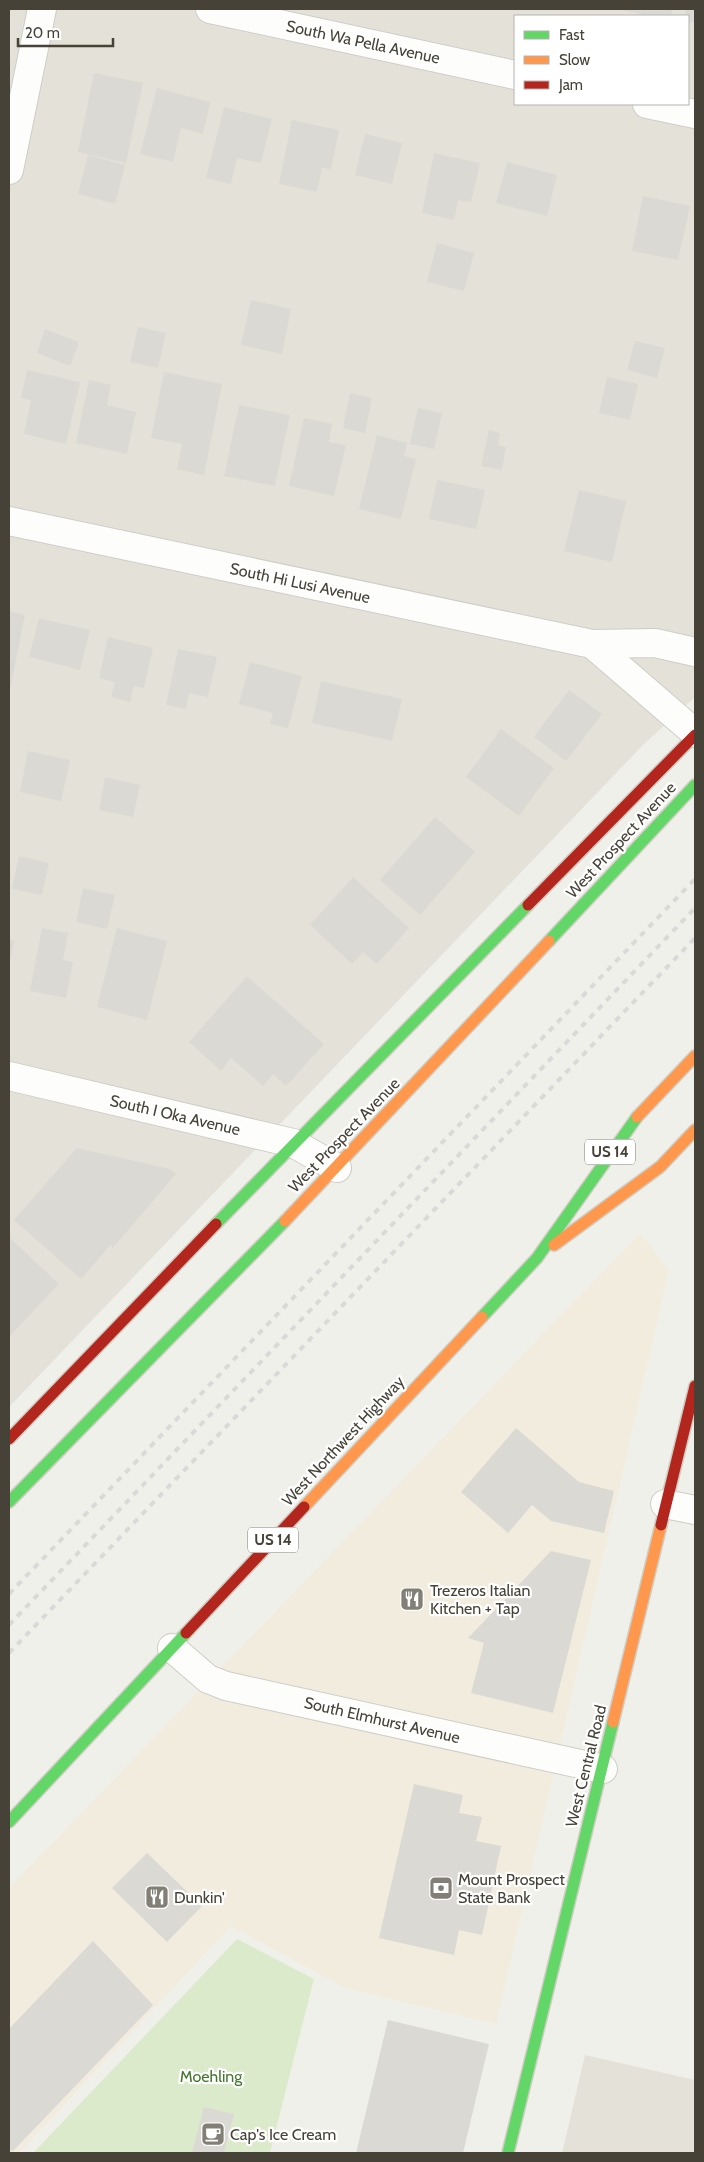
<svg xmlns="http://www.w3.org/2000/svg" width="704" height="2162" viewBox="0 0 704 2162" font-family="Cabin,sans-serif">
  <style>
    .residential { fill: #e4e2d8; fill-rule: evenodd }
    .commercial { fill: #f2ecde }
    .green { fill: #dceacc }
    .building { fill: #dad9d3 }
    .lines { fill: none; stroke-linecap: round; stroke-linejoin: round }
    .street-casing { stroke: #cecdc8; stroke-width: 30 }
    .fast-casing { stroke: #cfcdc2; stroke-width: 14 }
    .slow-casing { stroke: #cfcdc2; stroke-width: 14 }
    .jam-casing { stroke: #cfcdc2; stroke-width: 14 }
    .street { stroke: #fdfdfc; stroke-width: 28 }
    .fast { stroke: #63d668; stroke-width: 11 }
    .slow { stroke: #ff974d; stroke-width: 11 }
    .jam { stroke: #b3261e; stroke-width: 11 }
    .rail { stroke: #d9d9d8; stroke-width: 4; stroke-dasharray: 6 6; stroke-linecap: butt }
    .labels { text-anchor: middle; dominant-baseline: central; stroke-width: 4.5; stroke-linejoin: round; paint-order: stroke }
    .shield { fill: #fff; stroke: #7e7b73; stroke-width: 1 }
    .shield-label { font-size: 15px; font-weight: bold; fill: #464237 }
    .street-label { font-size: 16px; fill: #464237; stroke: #fff }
    .poi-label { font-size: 16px; fill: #464237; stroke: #fff; text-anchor: start }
    .park-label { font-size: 16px; fill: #42772c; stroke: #fff }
  </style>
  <rect width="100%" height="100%" fill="#f0f0eb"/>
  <g class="residential">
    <path d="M9 9H695V697L643 745 9 1407ZM515 16H688V104H515Z"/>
    <path d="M585 2055 695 2080V2153H562Z"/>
  </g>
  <path class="commercial" d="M640 1233 669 1270 496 2024 345 1988 231 1926 19 2153H9V1888Z"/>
  <path class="green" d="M237 1939 314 1979 270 2153H33Z"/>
  <g class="building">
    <path d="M619 9H673L671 16H648Z"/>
    <path d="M686 9H695V23L688 22V16H685Z"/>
    <path d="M94 73 143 83 126 163 78 152Z"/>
    <path d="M157 88 210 102 203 134 181 128 173 162 140 154Z"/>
    <path d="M224 107 272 119 261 163 237 158 231 184 206 178Z"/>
    <path d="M292 120 339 130 331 169 322 168 317 192 279 184Z"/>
    <path d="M365 134 402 143 392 184 355 175Z"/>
    <path d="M434 153 480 163 471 202 458 200 454 220 422 213Z"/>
    <path d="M88 155 125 165 115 204 78 194Z"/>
    <path d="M507 162 557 175 547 216 496 203Z"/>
    <path d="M643 196 690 206 678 260 632 251Z"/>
    <path d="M437 243 474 253 464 291 427 282Z"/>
    <path d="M251 300 291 309 282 354 241 345Z"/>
    <path d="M138 327 166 333 158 368 130 362Z"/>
    <path d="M45 329 79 342 70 366 37 353Z"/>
    <path d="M635 341 665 348 657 378 627 370Z"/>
    <path d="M27 370 80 382 66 444 24 434 31 400 21 398Z"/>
    <path d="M164 372 222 384 204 475 177 469 182 444 151 438Z"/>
    <path d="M607 377 638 384 630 420 599 413Z"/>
    <path d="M89 380 111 385 107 405 136 412 127 454 76 443Z"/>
    <path d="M350 393 372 398 365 433 343 428Z"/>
    <path d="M239 405 290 415 275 486 224 476Z"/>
    <path d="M418 408 442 413 434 449 410 444Z"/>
    <path d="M304 418 332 424 329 442 346 445 334 496 289 486Z"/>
    <path d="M489 430 500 433 498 445 506 447 502 470 481 466Z"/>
    <path d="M377 435 407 443 404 456 416 459 401 519 359 509Z"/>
    <path d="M437 480 485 490 476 529 429 519Z"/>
    <path d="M579 490 626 501 612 562 564 551Z"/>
    <path d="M9 611 25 615 10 689 9 688Z"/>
    <path d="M39 618 90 630 80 670 29 657Z"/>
    <path d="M108 637 153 648 144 688 134 686 130 702 111 697 115 682 99 678Z"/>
    <path d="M178 649 217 657 208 697 189 693 186 709 166 705Z"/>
    <path d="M250 662 302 676 288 728 270 724 273 713 239 704Z"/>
    <path d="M321 681 402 699 392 741 312 723Z"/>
    <path d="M569 690 602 714 566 761 534 737Z"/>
    <path d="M501 729 554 768 519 816 466 777Z"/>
    <path d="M28 751 70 760 61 801 20 792Z"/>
    <path d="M105 777 140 785 133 817 99 810Z"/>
    <path d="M435 817 475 852 420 915 380 880Z"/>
    <path d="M19 856 49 863 42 895 12 889Z"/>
    <path d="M353 877 409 928 377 964 363 952 352 964 310 925Z"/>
    <path d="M83 888 115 895 107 929 76 922Z"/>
    <path d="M42 928 68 933 63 960 73 962 66 998 30 991Z"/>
    <path d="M117 928 167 941 147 1020 97 1007Z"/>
    <path d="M9 940 14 941 10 961H9Z"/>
    <path d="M247 976 324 1044 286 1086 273 1074 263 1086 231 1058 221 1071 189 1042Z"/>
    <path d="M77 1148 170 1169 176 1174 112 1249V1243L81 1279 14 1220Z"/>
    <path d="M9 1237 59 1284 9 1337Z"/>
    <path d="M516 1428 579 1482 614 1491 604 1533 551 1521 532 1505 508 1533 461 1492Z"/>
    <path d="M551 1551 591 1560 553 1713 471 1693 484 1643 468 1638Z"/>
    <path d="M414 1784 463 1795 459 1813 482 1817 476 1841 501 1846 482 1935 459 1930 454 1955 379 1938Z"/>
    <path d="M147 1853 202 1906 167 1942 112 1888Z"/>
    <path d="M93 1941 153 2005 13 2151 9 2150V2029Z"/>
    <path d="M388 2020 489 2044 463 2153H356Z"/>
    <path d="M204 2107 234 2114 224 2153H192Z"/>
  </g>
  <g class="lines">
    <g class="street-casing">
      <g id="street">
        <path d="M210 9 515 75"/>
        <path d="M647 104 695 114"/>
        <path d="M9 170 42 9"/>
        <path d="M9 521 592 644 655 643 695 652"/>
        <path d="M592 644 695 733"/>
        <path d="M9 1076 293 1143 337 1168"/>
        <path d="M665 1504 695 1510"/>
        <path d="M172 1648 208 1679 226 1686 603 1769"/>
      </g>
    </g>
    <g class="fast-casing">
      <g id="fast">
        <path d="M549 941 695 785"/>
        <path d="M216 1224 528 905"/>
        <path d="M482 1317 537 1258 637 1117"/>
        <path d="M9 1502 285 1221"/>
        <path d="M9 1822 186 1633"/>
        <path d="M508 2153 613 1722"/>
      </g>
    </g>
    <g class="slow-casing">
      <g id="slow">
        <path d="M637 1117 695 1056"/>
        <path d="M285 1221 549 941"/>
        <path d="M554 1245 660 1167 695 1130"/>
        <path d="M304 1507 482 1317"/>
        <path d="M613 1722 661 1525"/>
      </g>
    </g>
    <g class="jam-casing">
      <g id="jam">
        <path d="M528 905 695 735"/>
        <path d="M9 1439 216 1224"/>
        <path d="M661 1525 695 1386"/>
        <path d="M186 1633 304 1507"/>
      </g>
    </g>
    <use href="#street" class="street"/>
    <use href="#fast" class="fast"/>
    <use href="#slow" class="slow"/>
    <use href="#jam" class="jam"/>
    <g class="rail">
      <path d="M9 1594 695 879"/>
      <path d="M9 1625 695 908"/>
      <path d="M9 1653 695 938"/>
    </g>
  </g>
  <defs>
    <g id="restaurant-square" transform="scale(1.25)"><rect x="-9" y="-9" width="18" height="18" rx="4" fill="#827f76" stroke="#fff"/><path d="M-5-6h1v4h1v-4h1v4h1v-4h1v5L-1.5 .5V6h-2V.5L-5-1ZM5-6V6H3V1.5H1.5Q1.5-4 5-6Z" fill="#fff"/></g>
    <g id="bank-square" transform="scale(1.25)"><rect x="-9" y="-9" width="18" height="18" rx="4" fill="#827f76" stroke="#fff"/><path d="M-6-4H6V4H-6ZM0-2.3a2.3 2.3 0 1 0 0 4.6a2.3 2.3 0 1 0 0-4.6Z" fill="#fff"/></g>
    <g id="cafe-square" transform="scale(1.25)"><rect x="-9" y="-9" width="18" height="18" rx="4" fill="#827f76" stroke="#fff"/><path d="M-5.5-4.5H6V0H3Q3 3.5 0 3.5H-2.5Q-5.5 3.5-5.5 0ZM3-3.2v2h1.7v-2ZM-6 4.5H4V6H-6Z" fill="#fff"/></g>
  </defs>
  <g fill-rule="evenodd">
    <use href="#restaurant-square" x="412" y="1599"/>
    <use href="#bank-square" x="441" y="1888"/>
    <use href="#restaurant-square" x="157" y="1897"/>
    <use href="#cafe-square" x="213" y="2134"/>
  </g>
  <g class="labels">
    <g class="shield">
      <rect x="585" y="1139.5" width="50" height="25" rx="4"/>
      <rect x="248" y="1527.5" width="50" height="25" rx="4"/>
    </g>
    <g class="shield-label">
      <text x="610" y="1152">US 14</text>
      <text x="273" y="1540">US 14</text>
    </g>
    <g class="street-label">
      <text transform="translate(363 42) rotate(12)">South Wa Pella Avenue</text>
      <text transform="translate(300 583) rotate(12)">South Hi Lusi Avenue</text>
      <text transform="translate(621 840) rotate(-47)">West Prospect Avenue</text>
      <text transform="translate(175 1115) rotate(13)">South I Oka Avenue</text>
      <text transform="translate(344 1135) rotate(-46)">West Prospect Avenue</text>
      <text transform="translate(343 1441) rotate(-47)">West Northwest Highway</text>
      <text transform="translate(382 1720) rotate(13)">South Elmhurst Avenue</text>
      <text transform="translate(586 1766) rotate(-76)">West Central Road</text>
    </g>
    <g class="poi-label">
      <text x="430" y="1590">Trezeros Italian<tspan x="430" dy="18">Kitchen + Tap</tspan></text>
      <text x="458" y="1879">Mount Prospect<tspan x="458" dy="18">State Bank</tspan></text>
      <text x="174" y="1897">Dunkin'</text>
      <text x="230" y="2134">Cap's Ice Cream</text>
    </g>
    <g class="park-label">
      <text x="211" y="2076">Moehling</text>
    </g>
  </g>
  <rect width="704" height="2162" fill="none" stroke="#464237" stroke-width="20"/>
  <rect x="514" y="15" width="175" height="90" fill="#ffffff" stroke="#b5b3af"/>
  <rect x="524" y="31" width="25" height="8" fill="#63d668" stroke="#b5b3af"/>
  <text x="559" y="40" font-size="15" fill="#464237">Fast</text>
  <rect x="524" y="56" width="25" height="8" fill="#ff974d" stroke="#b5b3af"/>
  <text x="559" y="65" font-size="15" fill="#464237">Slow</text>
  <rect x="524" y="81" width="25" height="8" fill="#b3261e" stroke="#b5b3af"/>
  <text x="559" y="90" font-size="15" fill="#464237">Jam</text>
  <path d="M18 38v8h95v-8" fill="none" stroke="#464237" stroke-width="2.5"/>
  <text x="25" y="38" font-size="15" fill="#464237" stroke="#ffffff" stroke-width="4" paint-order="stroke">20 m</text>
</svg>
